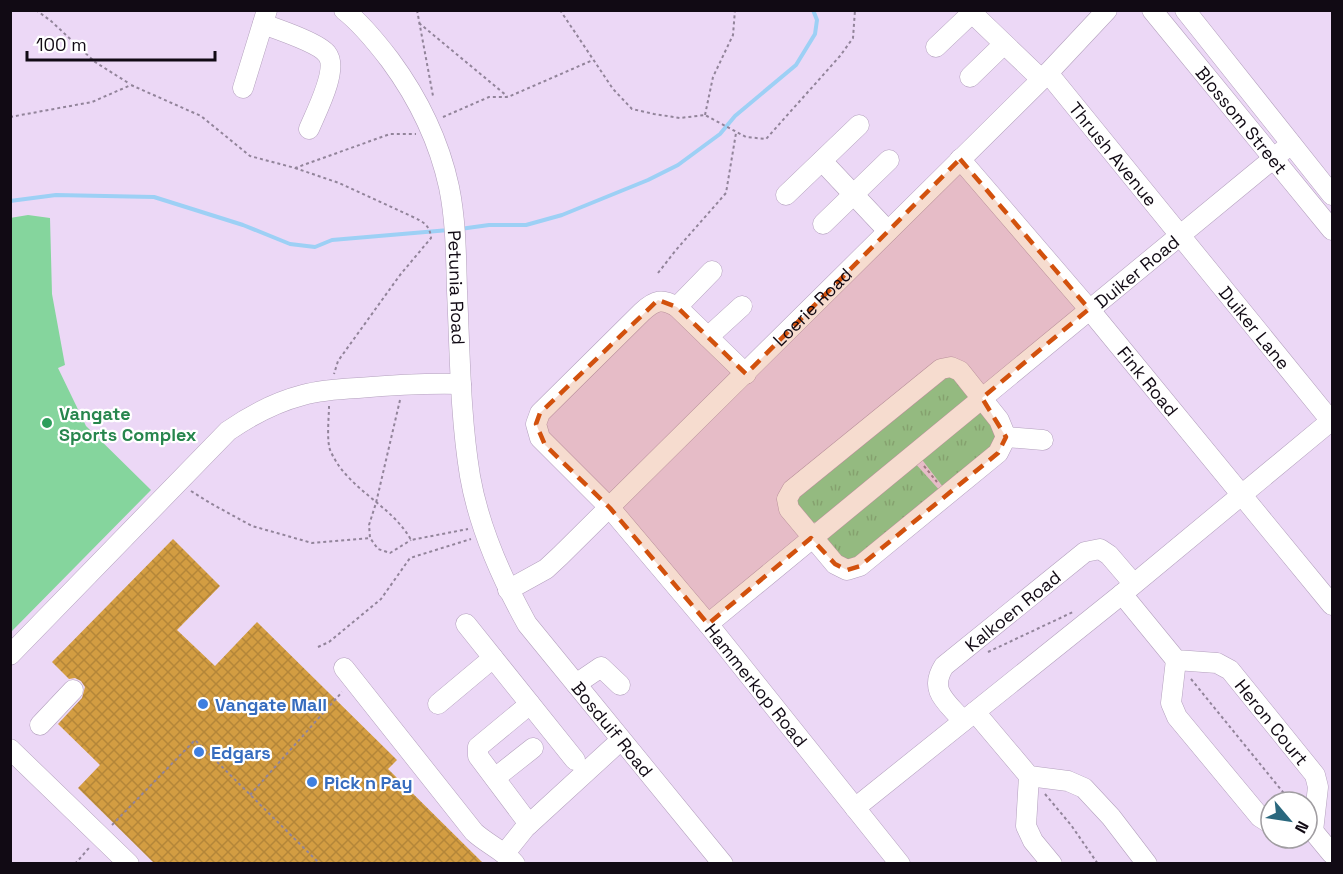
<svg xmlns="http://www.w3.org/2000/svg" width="1343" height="874" viewBox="0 0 1343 874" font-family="'Space Grotesk',sans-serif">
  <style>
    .grass { fill: url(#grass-tufts) }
    .pitch { fill: #85d59d }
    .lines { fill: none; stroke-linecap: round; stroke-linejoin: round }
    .stream { stroke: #9dd0f5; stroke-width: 4 }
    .building { fill: url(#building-cross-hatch) }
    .minor-casing { stroke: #b3a0bd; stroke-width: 21 }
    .path { stroke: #92849a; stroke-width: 2; stroke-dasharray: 3 3; stroke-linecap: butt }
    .minor { stroke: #fff; stroke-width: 20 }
    .marked { fill: #d2510d; fill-opacity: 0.2; stroke: #d2510d; stroke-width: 4.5; stroke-dasharray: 12 8; stroke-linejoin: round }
    .leisure-dot { fill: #2e9e5b; stroke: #fff; stroke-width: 2 }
    .shop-dot { fill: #3f7fe0; stroke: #fff; stroke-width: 2 }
    .labels { text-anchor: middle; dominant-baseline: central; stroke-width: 4.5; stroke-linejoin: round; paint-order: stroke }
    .street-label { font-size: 18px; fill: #110a14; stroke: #fff }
    .leisure-label { font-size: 18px; font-weight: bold; fill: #27864d; stroke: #fff; text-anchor: start }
    .shop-label { font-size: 18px; font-weight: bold; fill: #366cbe; stroke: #fff; text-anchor: start }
  </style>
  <defs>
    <pattern id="grass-tufts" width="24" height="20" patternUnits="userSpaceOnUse" patternTransform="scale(1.5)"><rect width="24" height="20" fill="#85d59d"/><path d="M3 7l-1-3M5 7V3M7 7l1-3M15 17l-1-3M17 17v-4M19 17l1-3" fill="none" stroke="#72b686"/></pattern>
    <pattern id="building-cross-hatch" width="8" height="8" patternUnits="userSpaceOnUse" patternTransform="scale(1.5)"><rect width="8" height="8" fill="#d39d42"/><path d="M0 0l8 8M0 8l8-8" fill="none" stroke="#b48639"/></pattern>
  </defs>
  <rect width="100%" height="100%" fill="#ecd8f6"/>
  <g class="grass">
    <path d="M950 372 969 395 968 398 817 522 811 523 793 505 795 494Z"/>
    <path d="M983 410 1002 440 943 487 920 457Z"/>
    <path d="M914 462 942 493 849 564 827 546 826 535Z"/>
  </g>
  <path class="pitch" d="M28 215 50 218 52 294 65 365 58 368 86 426 151 490 11 632 10 218Z"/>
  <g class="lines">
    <g class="stream">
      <path d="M10 201 56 195 154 197 243 225 290 244 315 247 332 240 449 230"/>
      <path d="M460 229 489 225H526L562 215 648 180 678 165 720 134 735 116 796 65 815 34 817 20 813 10"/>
    </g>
  </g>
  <path class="building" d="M173 539 220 586 177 630 215 666 257 622 397 760 388 769 484 864H155L78 788 100 765 58 724 82 698 85 687 81 681 75 678 69 679 52 662Z"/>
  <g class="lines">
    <g class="minor-casing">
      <g id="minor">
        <path id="s1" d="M344 10C361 23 377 43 390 60 418 98 439 141 449 187 456 221 456 256 457 291 460 353 460 415 470 476 479 528 502 579 527 624L723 864"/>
        <path d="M969 10 1041 79"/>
        <path id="s2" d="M1152 10 1332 230"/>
        <path d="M1185 10 1332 195"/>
        <path d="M263 24C277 29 319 43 327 54 339 69 316 112 309 129"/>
        <path d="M936 47 975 10"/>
        <path id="s3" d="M1048 73 1331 421"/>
        <path d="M970 77 1004 44"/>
        <path d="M243 88 267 10"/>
        <path id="s4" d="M960 159 1089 309 1332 605"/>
        <path d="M822 161 888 231"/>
        <path d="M786 195 859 125"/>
        <path d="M823 224 889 160"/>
        <path d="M677 307 712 271"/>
        <path d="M708 337 742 306"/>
        <path d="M951 367 960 371 999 420 1006 437 998 453 860 566 847 570 835 564 789 509 787 499 792 490 941 369Z"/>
        <path id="s5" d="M746 374 677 307C662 298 655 300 642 312L540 413 536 424 540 438 610 508 708 624 900 864"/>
        <path d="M1006 437 1043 440"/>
        <path id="s6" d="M508 590 546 569 560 556 1048 73 1107 10"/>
        <path id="s7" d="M1122 594 1176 660 1217 663 1230 670 1315 775 1318 787 1313 831"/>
        <path d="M466 624 575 760"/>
        <path id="s8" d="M708 624 1291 144"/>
        <path d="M10 655 228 431C251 415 276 402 303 395 321 390 340 389 358 388 393 385 426 383 461 384"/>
        <path d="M1176 660 1171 703 1177 717 1260 817 1271 824"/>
        <path d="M344 668 474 832C487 844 503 850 515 864"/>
        <path d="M576 684 601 667 620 685"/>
        <path d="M438 704 493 658"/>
        <path d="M975 712 1029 776 1068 781 1084 788 1111 817 1147 864"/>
        <path id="s9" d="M963 721C947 702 928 691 944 666L1085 552 1100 549 1109 555 1133 583"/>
        <path d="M40 725 73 690"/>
        <path d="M10 749 129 864"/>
        <path d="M1029 776 1026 826 1033 841 1052 864"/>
        <path d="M495 778 533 748"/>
        <path d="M855 808 1122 594 1332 420"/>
        <path d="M529 824 478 756V747L530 704"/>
        <path d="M1307 830 1313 831 1332 854"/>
        <path d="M505 853 525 828 621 740"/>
      </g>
    </g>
    <g class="path">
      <path d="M36 10 51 21 95 62 130 84"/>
      <path d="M417 10 433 96"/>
      <path d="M560 10 613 89 632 109 654 114 680 118 705 115 746 137 766 139 840 56 853 38 855 10"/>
      <path d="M419 23 507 96"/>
      <path d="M705 115 713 77 733 35 735 10"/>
      <path d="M10 117 92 102 131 85 201 116 250 156 295 168 390 134H416"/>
      <path d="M443 117 489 97H508L593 60"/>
      <path d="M295 168 339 183 413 217C424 222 430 226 431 238L400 275 338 361 334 374"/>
      <path d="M658 273 676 250 726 193 736 133"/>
      <path d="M400 400 376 503 369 525 370 538 378 549 390 553 411 540"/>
      <path d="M329 406C329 417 326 443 331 452 348 490 392 505 411 540L468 529"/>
      <path d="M924 466 937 482"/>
      <path d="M191 491 210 503 252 526 277 533 312 543 370 538"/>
      <path d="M318 647 329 642 381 599 410 558 471 539"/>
      <path d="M988 652 1073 612"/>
      <path d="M1191 679 1291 802"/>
      <path d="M1045 794 1071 825 1098 864"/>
      <path d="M250 795 342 692"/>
      <path d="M112 825 195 740 320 864"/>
      <path d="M75 864 89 848"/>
    </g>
    <use href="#minor" class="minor"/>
  </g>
  <path class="marked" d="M960 159 1089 309 982 398 1006 437 998 453 860 566 847 570 835 564 811 538 708 624 610 508 545 445 536 424 540 413 658 300 677 307 746 374Z"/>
  <circle class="leisure-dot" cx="47" cy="423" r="6"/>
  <g class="shop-dot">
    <circle cx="203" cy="704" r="6"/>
    <circle cx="199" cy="752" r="6"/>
    <circle cx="312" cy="782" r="6"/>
  </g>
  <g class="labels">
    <g class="street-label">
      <text stroke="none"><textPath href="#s2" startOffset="142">Blossom Street</textPath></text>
      <text stroke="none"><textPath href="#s3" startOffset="104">Thrush Avenue</textPath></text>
      <text stroke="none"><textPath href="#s8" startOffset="555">Duiker Road</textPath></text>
      <text stroke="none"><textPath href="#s1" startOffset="310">Petunia Road</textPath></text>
      <text stroke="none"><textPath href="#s6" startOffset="417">Loerie Road</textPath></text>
      <text stroke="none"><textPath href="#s3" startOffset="328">Duiker Lane</textPath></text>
      <text stroke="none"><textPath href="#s4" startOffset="291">Fink Road</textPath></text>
      <text stroke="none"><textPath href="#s9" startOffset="153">Kalkoen Road</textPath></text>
      <text stroke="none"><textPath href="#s5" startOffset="634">Hammerkop Road</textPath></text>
      <text stroke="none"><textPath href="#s7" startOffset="208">Heron Court</textPath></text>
      <text stroke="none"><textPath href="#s1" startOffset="794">Bosduif Road</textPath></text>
    </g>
    <g class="leisure-label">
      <text x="59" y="413">Vangate<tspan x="59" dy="21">Sports Complex</tspan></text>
    </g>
    <g class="shop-label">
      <text x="215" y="704">Vangate Mall</text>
      <text x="211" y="752">Edgars</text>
      <text x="324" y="782">Pick n Pay</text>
    </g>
  </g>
  <rect width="1343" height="874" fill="none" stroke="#110a14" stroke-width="24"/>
  <g transform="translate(1289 820) rotate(119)"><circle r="28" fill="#ffffff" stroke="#a09da1" stroke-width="1.5"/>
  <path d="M0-4.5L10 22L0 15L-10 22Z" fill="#2a687e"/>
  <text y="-9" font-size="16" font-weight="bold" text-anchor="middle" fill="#110a14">N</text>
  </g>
  <path d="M27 51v9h188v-9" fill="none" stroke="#110a14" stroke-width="3"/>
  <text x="36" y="51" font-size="18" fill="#110a14" stroke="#ffffff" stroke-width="4.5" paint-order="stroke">100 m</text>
</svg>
